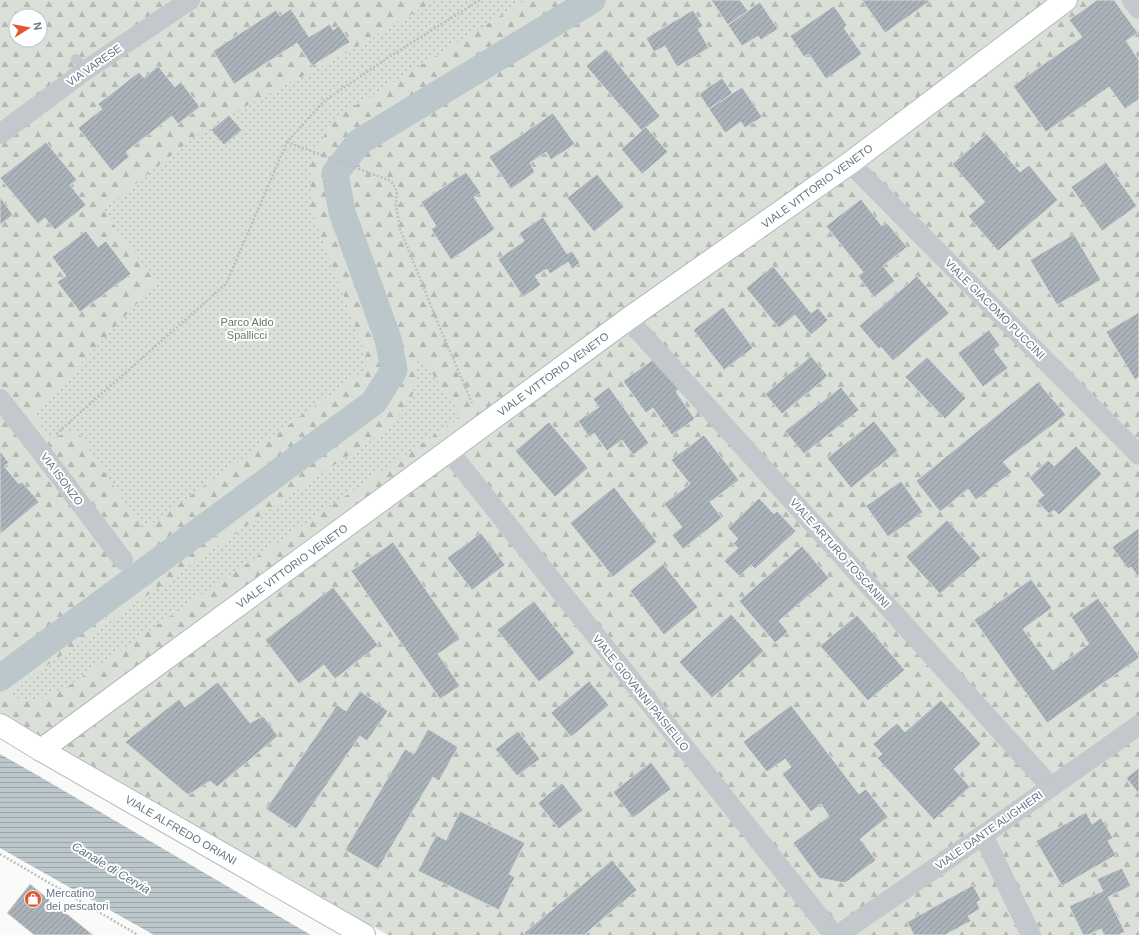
<svg xmlns="http://www.w3.org/2000/svg" width="1139" height="935" viewBox="0 0 1139 935" font-family="Arial,sans-serif">
  <style>
    .forest { fill: url(#forest-firs); fill-rule: evenodd }
    .park { fill: url(#park-dots) }
    .water { fill: url(#water-rules) }
    .lines { fill: none; stroke-linecap: round; stroke-linejoin: round }
    .canal { stroke: #bbc7cb; stroke-width: 27 }
    .building { fill: url(#building-hatch); stroke: #dcdcda }
    .secondary-casing { stroke: #b3babf; stroke-width: 24 }
    .path { stroke: #bbbfc2; stroke-width: 2.5; stroke-dasharray: 2 2; stroke-linecap: butt }
    .lane { stroke: #c3c8cc; stroke-width: 10 }
    .street { stroke: #c3c8cc; stroke-width: 20 }
    .secondary { stroke: #fff; stroke-width: 22 }
    .labels { text-anchor: middle; dominant-baseline: central; stroke-width: 4; stroke-linejoin: round; paint-order: stroke }
    .street-label { font-size: 11px; fill: #657683; stroke: #fff }
    .park-label { font-size: 11px; fill: #687a64; stroke: #fff }
    .poi-label { font-size: 11px; fill: #657683; stroke: #fff; text-anchor: start }
    .water-label { font-size: 12px; font-style: italic; fill: #60757c; stroke: #fff }
  </style>
  <defs>
    <pattern id="forest-firs" width="22" height="20" patternUnits="userSpaceOnUse"><rect width="22" height="20" fill="#dadfd7"/><path d="M5 1l3.5 6h-7zM16 11l3.5 6h-7z" fill="#b4b9b4"/></pattern>
    <pattern id="park-dots" width="8" height="8" patternUnits="userSpaceOnUse"><rect width="8" height="8" fill="#dadfd7"/><path d="M2 2h.1M6 6h.1" fill="none" stroke="#b4b9b4" stroke-width="1.8" stroke-linecap="round"/></pattern>
    <pattern id="water-rules" width="6" height="5" patternUnits="userSpaceOnUse"><rect width="6" height="5" fill="#bbc7cb"/><path d="M0 2.5h6" fill="none" stroke="#9ca6aa"/></pattern>
    <pattern id="building-hatch" width="6" height="6" patternUnits="userSpaceOnUse"><rect width="6" height="6" fill="#aab3b9"/><path d="M-1 1l2-2M0 6l6-6M5 7l2-2" fill="none" stroke="#8e969c"/></pattern>
  </defs>
  <rect width="100%" height="100%" fill="#fafaf8"/>
  <path class="forest" d="M0 0H1139V935H388L0 713ZM16 16H40V40H16Z"/>
  <g class="park">
    <path d="M436 0H526L332 120 310 164 311 209 365 353 366 369 143 530 76 429 50 439 34 414 156 283 103 210 208 126 328 63Z"/>
    <path d="M419 355 462 416 70 685 34 702 12 697 8 693 312 480 385 431 412 398Z"/>
  </g>
  <path class="water" d="M0 754 37 775 311 935H154L0 848Z"/>
  <g class="lines">
    <path class="canal" d="M0 678 374 402 394 370 388 339 342 212 335 173 359 142 592 0"/>
  </g>
  <g class="building">
    <path d="M711 0H740L748 11 728 25Z"/>
    <path d="M862 0H928L929 2 885 33Z"/>
    <path d="M1097 0H1114L1138 33 1126 41 1139 60V99L1125 109 1109 87 1046 132 1013 86 1082 37 1069 20Z"/>
    <path d="M760 2 778 29 761 40 758 36 742 46 728 25Z"/>
    <path d="M834 6 847 25 844 28 862 54 826 79 809 54 804 57 790 36Z"/>
    <path d="M291 9 309 37 330 24 333 30 339 26 350 42 312 66 297 43 234 84 213 51 276 10 280 16Z"/>
    <path d="M693 10 703 26 698 29 709 48 677 67 665 46 654 52 646 38Z"/>
    <path d="M606 49 660 116 642 131 586 66Z"/>
    <path d="M158 66 175 87 181 82 200 107 178 124 172 116 126 152 129 157 112 171 78 128 102 109 98 104 139 72 144 78Z"/>
    <path d="M722 78 733 94 709 109 699 94Z"/>
    <path d="M742 87 762 117 745 128 741 122 725 133 709 109Z"/>
    <path d="M553 113 575 144 551 160 546 152 530 163 535 172 511 189 489 157Z"/>
    <path d="M229 115 242 130 224 145 211 130Z"/>
    <path d="M646 127 668 152 642 174 621 149Z"/>
    <path d="M987 134 1020 172 1029 165 1058 200 998 251 968 216 985 202 952 164Z"/>
    <path d="M46 142 77 180 70 185 86 205 55 230 45 218 38 224 0 178Z"/>
    <path d="M1106 162 1137 206 1102 231 1071 187Z"/>
    <path d="M466 172 481 193 474 197 495 229 451 260 431 229 436 226 421 202Z"/>
    <path d="M597 174 624 207 594 232 567 198Z"/>
    <path d="M0 197 13 215 0 225Z"/>
    <path d="M861 199 882 226 887 223 907 247 883 266 895 281 874 297 858 276 863 272 826 226Z"/>
    <path d="M543 217 567 254 572 251 580 263 572 269 568 262 550 274 547 269 535 276 541 285 523 297 498 259 524 241 519 233Z"/>
    <path d="M86 231 98 247 106 241 131 274 80 312 57 282 66 276 52 257Z"/>
    <path d="M1074 234 1101 280 1057 305 1030 260Z"/>
    <path d="M773 266 811 313 818 308 828 320 811 335 795 315 779 328 746 288Z"/>
    <path d="M917 276 949 313 893 361 881 347 879 349 859 326Z"/>
    <path d="M723 307 753 348 724 370 693 330Z"/>
    <path d="M1139 312V377L1135 380 1106 332Z"/>
    <path d="M989 330 1000 345 994 350 1008 368 983 387 958 353Z"/>
    <path d="M658 356 680 388 676 392 695 419 672 435 653 408 646 413 623 381Z"/>
    <path d="M811 356 828 376 782 414 765 394Z"/>
    <path d="M927 357 966 398 945 419 905 377Z"/>
    <path d="M1038 382 1066 415 1003 462 1012 472 976 500 968 489 940 512 916 481Z"/>
    <path d="M609 387 649 443 633 455 622 440 607 451 594 433 589 437 578 421 599 407 593 399Z"/>
    <path d="M841 387 859 410 804 454 785 431Z"/>
    <path d="M874 421 898 451 851 488 827 458Z"/>
    <path d="M549 422 588 468 555 497 515 451Z"/>
    <path d="M704 435 739 480 710 502 722 518 683 549 672 535 682 527 664 504 690 484 671 460Z"/>
    <path d="M1076 446 1102 474 1059 515 1054 510 1049 514 1037 501 1044 495 1029 478 1048 460 1054 466Z"/>
    <path d="M0 451 9 463 4 466 19 484 22 482 39 502 0 534Z"/>
    <path d="M901 481 923 512 888 537 866 506Z"/>
    <path d="M614 487 657 542 613 577 570 523Z"/>
    <path d="M759 498 774 514 777 511 796 531 755 569 751 565 739 576 724 561 738 548 733 544 738 539 728 528Z"/>
    <path d="M947 520 981 558 940 594 906 557Z"/>
    <path d="M1139 528V578L1131 567 1128 569 1112 547Z"/>
    <path d="M481 533 505 565 472 590 447 558Z"/>
    <path d="M393 542 460 639 438 654 460 686 440 699 351 571Z"/>
    <path d="M802 546 829 578 779 621 788 632 775 643 739 601Z"/>
    <path d="M663 564 698 607 664 635 630 591Z"/>
    <path d="M1031 579 1052 608 1023 629 1053 670 1089 644 1071 617 1098 598 1139 656V658L1047 723 974 620Z"/>
    <path d="M333 587 378 645 335 679 324 665 299 684 265 640Z"/>
    <path d="M534 601 575 653 539 682 497 630Z"/>
    <path d="M731 614 764 651 712 698 679 662Z"/>
    <path d="M857 615 905 670 868 701 820 646Z"/>
    <path d="M589 681 609 705 571 737 551 713Z"/>
    <path d="M218 682 250 723 263 716 278 736 217 787 210 781 188 795 125 742 179 699 185 707Z"/>
    <path d="M360 691 388 711 367 741 360 736 296 829 266 809 337 705 346 711Z"/>
    <path d="M941 700 981 744 954 769 970 787 934 820 877 758 882 754 873 744 897 723 905 732Z"/>
    <path d="M791 705 859 794 866 789 888 817 860 839 876 860 845 883 819 878 793 843 829 816 821 804 811 812 782 774 791 767 785 759 767 772 743 742Z"/>
    <path d="M428 729 458 747 439 781 433 777 378 869 345 850 405 749 414 754Z"/>
    <path d="M518 731 540 759 517 776 495 749Z"/>
    <path d="M651 762 671 789 633 818 613 792Z"/>
    <path d="M1139 768V794L1126 778Z"/>
    <path d="M562 783 583 810 559 829 538 803Z"/>
    <path d="M460 811 525 843 509 874 515 877 499 910 418 871 436 835 446 840Z"/>
    <path d="M1086 812 1092 824 1101 818 1113 838 1108 841 1116 855 1062 886 1036 841Z"/>
    <path d="M612 860 637 890 584 935H526L524 933Z"/>
    <path d="M1122 868 1131 886 1108 897 1125 932 1118 935H1104L1101 929 1088 935H1083L1069 906 1103 891 1097 879Z"/>
    <path d="M30 884 93 935H34L7 913Z"/>
    <path d="M973 885 981 900 977 902 980 909 968 916 971 921 945 935H914L907 922Z"/>
  </g>
  <g class="lines">
    <g class="secondary-casing">
      <g id="secondary">
        <path d="M0 725 41 750 364 935"/>
        <path d="M41 750 628 319 850 163 1066 0"/>
      </g>
    </g>
    <g class="path">
      <path d="M287 142 391 181 397 191 396 205 400 229 438 323 472 403"/>
      <path d="M56 434 226 284 287 142 324 101 389 57 480 0"/>
      <path d="M0 854 138 935"/>
    </g>
    <path class="lane" d="M76 59 86 70"/>
    <g class="street">
      <path d="M1132 0 1139 9"/>
      <path d="M0 134 86 70 190 0"/>
      <path d="M850 163 1139 455"/>
      <path d="M628 319 1051 787"/>
      <path d="M0 399 39 449 123 560"/>
      <path d="M449 451 834 935"/>
      <path d="M983 835 1031 935"/>
      <path d="M838 935 983 835 1139 725"/>
    </g>
    <use href="#secondary" class="secondary"/>
  </g>
  <defs>
    <g id="shop-disc" transform="scale(0.9)"><circle r="9.5" fill="#e4572e" stroke="#fff"/><path d="M-5-2.5h2.3a2.7 3.5 0 0 1 5.4 0H5L5.5 6h-11ZM-1.5-2.5h3a1.5 2.3 0 0 0-3 0Z" fill="#fff"/></g>
  </defs>
  <g fill-rule="evenodd">
    <use href="#shop-disc" x="33" y="899"/>
  </g>
  <g class="labels">
    <g class="street-label">
      <text transform="translate(94 65) rotate(-35)">VIA VARESE</text>
      <text transform="translate(817 186) rotate(-36)">VIALE VITTORIO VENETO</text>
      <text transform="translate(995 309) rotate(45)">VIALE GIACOMO PUCCINI</text>
      <text transform="translate(553 374) rotate(-36)">VIALE VITTORIO VENETO</text>
      <text transform="translate(62 479) rotate(53)">VIA ISONZO</text>
      <text transform="translate(840 553) rotate(48)">VIALE ARTURO TOSCANINI</text>
      <text transform="translate(292 566) rotate(-36)">VIALE VITTORIO VENETO</text>
      <text transform="translate(641 693) rotate(51)">VIALE GIOVANNI PAISIELLO</text>
      <text transform="translate(181 830) rotate(30)">VIALE ALFREDO ORIANI</text>
      <text transform="translate(989 830) rotate(-35)">VIALE DANTE ALIGHIERI</text>
    </g>
    <g class="park-label">
      <text x="247" y="322">Parco Aldo<tspan x="247" dy="13">Spallicci</tspan></text>
    </g>
    <g class="poi-label">
      <text x="46" y="893">Mercatino<tspan x="46" dy="13">dei pescatori</tspan></text>
    </g>
    <g class="water-label">
      <text transform="translate(111 868) rotate(31)">Canale di Cervia</text>
    </g>
  </g>
  <g transform="translate(28 28) rotate(79)"><circle r="19" fill="#ffffff" stroke="#c1c8cd"/>
  <path d="M0-3L7 15L0 10L-7 15Z" fill="#e4572e"/>
  <text y="-6" font-size="11" font-weight="bold" text-anchor="middle" fill="#657683">N</text>
  </g>
</svg>
